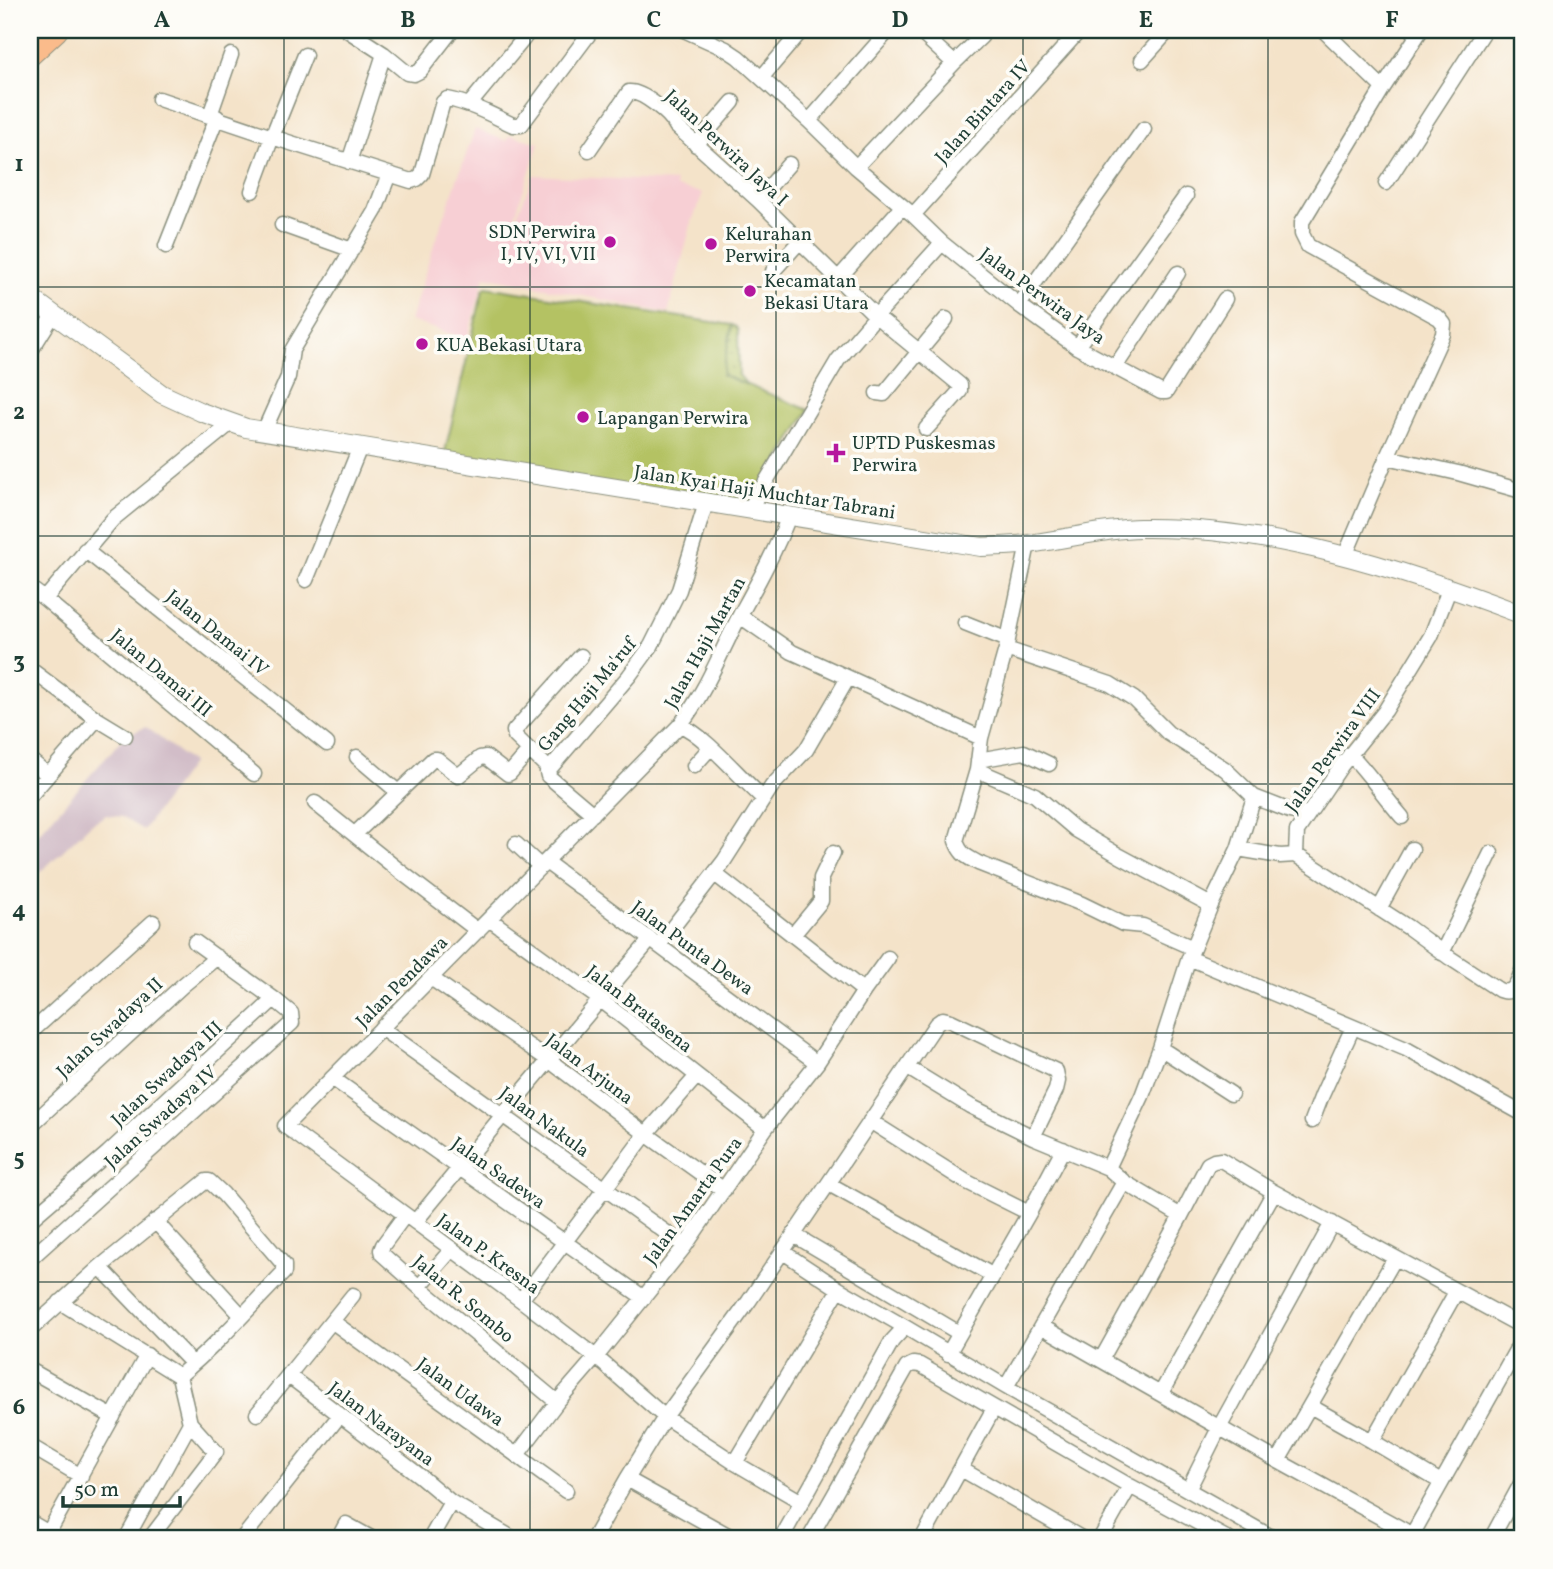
<svg xmlns="http://www.w3.org/2000/svg" width="1553" height="1569" font-family="Vollkorn,serif">
<defs>
<pattern id="grass-dots" width="8" height="8" patternUnits="userSpaceOnUse" patternTransform="scale(1.75)"><rect width="8" height="8" fill="#b4c264"/><path d="M2 2h.1M6 6h.1" fill="none" stroke="#929f53" stroke-width="1.8" stroke-linecap="round"/></pattern>
</defs>
<rect width="100%" height="100%" fill="#fdfcf7"/>
<filter id="ink" filterUnits="userSpaceOnUse"><feTurbulence type="fractalNoise" baseFrequency=".0143" numOctaves="2"/><feDisplacementMap in="SourceGraphic" scale="14" xChannelSelector="R" yChannelSelector="G"/><feConvolveMatrix kernelMatrix="1 2 1 2 8 2 1 2 1" color-interpolation-filters="sRGB"/></filter>
<filter id="wash" filterUnits="userSpaceOnUse"><feTurbulence type="fractalNoise" baseFrequency=".00686" numOctaves="4" result="noise"/><feDisplacementMap in="SourceGraphic" scale="28" xChannelSelector="R" yChannelSelector="G"/><feGaussianBlur stdDeviation="1.57" result="paint"/><feColorMatrix in="noise" values="0 0 0 0 0 0 0 0 0 0 0 0 0 0 0 0 0 1.4 0 .05"/><feComposite in="paint" operator="in"/></filter>
<g filter="url(#wash)">
<rect width="100%" height="100%" fill="#f4e3c9"/>
<!-- built -->
<path fill="#f7cfd4" d="M475,129l32,12 3,-6 29,8 -25,76h3l-1,-1 17,-43 143,7v5l27,6 -11,28 -24,92 -183,-37 -18,63 -57,-18 21,-67z"/>
<!-- industrial -->
<path fill="#d2bdc8" d="M146,727l46,36 -49,67 -21,-13 -16,-2 -15,9 -61,58v-39l95,-107z"/>
<!-- grass -->
<path fill="url(#grass-dots)" stroke="#6a804c" stroke-width="2" d="M732,325l4,2 2,4 1,44 8,10 -26,-10z"/>
<!-- pitch -->
<path fill="#b4c264" stroke="#6a804c" stroke-width="2" d="M486,287l246,38 -10,50 87,35 -60,100 -306,-50 40,-170z"/>
</g>
<g filter="url(#ink)">
<g fill="none" stroke-linecap="round" stroke-linejoin="round">
<!-- minor casing -->
<g stroke="#8a907e" stroke-width="17">
<path id="minor" d="M347,30l37,24 23,19 7,1 6,-3 32,-41
M684,30l42,19 12,8 71,64 47,46 57,48 29,28 77,62 58,42 84,45h5l59,-93
M1323,30l60,58 -81,134v12l6,12 131,72 5,6 -1,10 -56,123 -42,99
M1142,60l27,-30
M954,63l27,-26
M762,77l40,-47
M1383,88l38,-58
M159,99l113,38 139,44 6,-2 5,-5 21,-72 4,-3c23,4 45,16 66,26h8l71,-95
M469,105l52,-63 9,-12
M210,115l21,-60
M809,121l80,-91
M696,145l37,-43
M589,150l40,-58c13,-1 42,22 47,34l82,74 118,116 84,69v6l-34,38
M349,162l35,-108
M856,167l98,-104 -36,-33
M1386,183l99,-153
M252,191l20,-54 33,-82
M758,200l31,-36
M913,215l166,-184
M282,225l70,25
M166,246l51,-129
M773,271l27,-30
M838,279l64,-72
M1019,305l125,-176
M1077,347l109,-151
M30,352l23,-37
M1115,367l63,-94
M877,393l7,1 62,-75
M264,431l24,-54 4,-27 83,-139 14,-37
M1387,457l71,16 60,17 5,4
M749,510l89,-150 38,-44 66,-73
M789,516c-14,36 -32,68 -50,101 -19,37 -34,76 -59,108l-395,401 236,174 75,57 69,60 70,46 67,39
M1028,544l-22,105 -25,89 -4,32 -21,71c5,14 10,15 22,22l104,41 41,20 20,2 50,22
M85,550l242,194
M306,580l54,-133
M1450,587l-19,49 -46,75 -44,55 -44,65 -1,24 113,73 41,30 49,32c16,6 18,-8 24,-21
M30,588l15,11 209,175
M45,599l68,-80 118,-96
M740,616l52,36 189,86
M965,623l43,17
M1006,649l104,35 24,15 34,34 57,36 29,28 -16,52 -27,56 -22,53 -29,90 -18,48 -34,72
M30,669l67,50 28,17
M680,725c24,9 62,55 83,73
M1350,754c19,20 34,42 52,63
M357,757l41,35
M30,760l18,15
M978,760l46,-8 25,12
M694,766l16,-18
M549,769l-34,-33 -1,-5 67,-75
M977,770l58,25 41,35 44,26 91,49
M30,796l67,-77
M1254,797l36,14 18,3
M315,803l86,69 77,59
M593,814l-45,-38 -1,-4 82,-96 22,-30 28,-56 27,-87
M355,834l78,-75h4l21,17 22,-18 6,-1 22,17 2,-1 20,-23
M516,844l25,23
M1238,849l42,7 16,-1
M546,862l271,201
M715,874l149,117
M1379,909l33,-60
M489,919l112,81 164,129
M793,935l28,-34v-23l12,-25
M659,945l65,-84 48,-75 34,-36 42,-72
M1442,953l49,-100
M1189,958l217,91 117,65
M431,978l119,83 96,73 78,56
M381,1028l304,218
M30,1033l123,-111
M1160,1048l71,46
M908,1068l62,38 63,31 75,31 16,14 57,34
M332,1078l312,220
M870,1121l95,60 64,32
M1312,1121l10,-26 31,-68
M30,1126l152,-140 35,-29
M829,1184l163,91
M405,1215l-22,30 -2,5 1,4 37,33 138,115
M30,1220l78,-67 166,-154 -79,-57
M155,1221l87,95
M415,1222l88,-107 148,-176
M794,1235l165,98
M783,1252l56,37 66,38
M30,1259l262,-236 -1,-10 -17,-14
M100,1267l93,97
M419,1287l33,-38
M521,1300l125,-166 51,-58
M60,1302l119,74 11,47 -64,116
M333,1322l233,169
M1041,1326l237,135 142,78
M30,1330l70,-63 106,-86h3l14,13 61,71v7c-34,35 -67,73 -105,104
M948,1354l81,-141 34,-64
M1101,1360l80,-144 27,-52 6,-3 7,-1 53,32 249,135
M30,1370l83,47
M289,1376l131,100 31,26 -21,37
M1006,1387l118,-205
M1161,1393l113,-201
M1310,1406l62,35 69,41
M257,1414l96,-119
M1372,1441l84,-149
M30,1446l51,30
M517,1455l40,-53 39,-45 89,-111 80,-117 52,-66 47,-72 24,-33
M1278,1461l117,-203
M735,1463l104,-174
M961,1469l122,70
M627,1479l108,60
M1188,1490l31,-62 113,-205
M451,1502l63,37
M30,1522l19,11
M1412,1535l111,-197
M151,1537l65,-85 -26,-29
M45,1539l102,-184
M242,1539l98,-124
M338,1539l8,-15 27,15
M593,1539l34,-60 38,-62 84,-116 187,-277 7,-5 8,2 105,50 2,10 -2,9 -23,47
M781,1539l111,-198 13,-14 101,60 269,152
M809,1539l98,-172 6,-3 7,1 210,121 98,53
M922,1539l72,-131
M1100,1539l30,-53
M1491,1539l32,-59"/>
</g>
<!-- tertiary casing -->
<g stroke="#8a907e" stroke-width="20">
<path id="tertiary" d="M30,297l132,97 39,18 45,16 735,119c16,-1 32,-1 48,-3 37,-5 74,-15 111,-16 131,-2 262,41 383,87"/>
</g>
<!-- primary casing -->
<g stroke="#8a907e" stroke-width="25">
<path id="primary" d="M30,54l26,-24"/>
</g>
<!-- minor -->
<use href="#minor" stroke="#fff" stroke-width="14"/>
<!-- tertiary -->
<use href="#tertiary" stroke="#fff" stroke-width="18"/>
<!-- primary -->
<use href="#primary" stroke="#fabb8b" stroke-width="23"/>
</g>
</g>
<!-- grid -->
<path fill="none" stroke="#1f3d34" stroke-width="2" stroke-opacity="0.55" d="M284,30v1509M530,30v1509M776,30v1509M1023,30v1509M1268,30v1509M30,287h1493M30,536h1493M30,784h1493M30,1033h1493M30,1282h1493"/>
<!-- markers -->
<g fill="#b5179e" stroke="#fdfcf7" stroke-width="2.5">
<circle cx="610" cy="242" r="7"/>
<circle cx="711" cy="244" r="7"/>
<circle cx="750" cy="291" r="7"/>
<circle cx="422" cy="344" r="7"/>
<circle cx="583" cy="417" r="7"/>
<path d="M832.5 442.5h7v7h7v7h-7v7h-7v-7h-7v-7h7z"/>
</g>
<g text-anchor="middle" stroke-width="7" stroke-linejoin="round" paint-order="stroke">
<!-- street labels -->
<g font-size="19" fill="#1f3d34" stroke="#fdfcf7">
<text transform="translate(982 111) rotate(-48)" y="7">Jalan Bintara IV</text>
<text transform="translate(727 147) rotate(43)" y="7">Jalan Perwira Jaya I</text>
<text transform="translate(1043 295) rotate(36)" y="7">Jalan Perwira Jaya</text>
<text transform="translate(765 491) rotate(9)" y="7">Jalan Kyai Haji Muchtar Tabrani</text>
<text transform="translate(218 632) rotate(39)" y="7">Jalan Damai IV</text>
<text transform="translate(704 642) rotate(-61)" y="7">Jalan Haji Martan</text>
<text transform="translate(162 672) rotate(40)" y="7">Jalan Damai III</text>
<text transform="translate(586 694) rotate(-50)" y="7">Gang Haji Ma'ruf</text>
<text transform="translate(1332 750) rotate(-54)" y="7">Jalan Perwira VIII</text>
<text transform="translate(693 947) rotate(36)" y="7">Jalan Punta Dewa</text>
<text transform="translate(401 981) rotate(-45)" y="7">Jalan Pendawa</text>
<text transform="translate(640 1008) rotate(38)" y="7">Jalan Bratasena</text>
<text transform="translate(109 1027) rotate(-43)" y="7">Jalan Swadaya II</text>
<text transform="translate(590 1068) rotate(37)" y="7">Jalan Arjuna</text>
<text transform="translate(166 1073) rotate(-43)" y="7">Jalan Swadaya III</text>
<text transform="translate(160 1116) rotate(-42)" y="7">Jalan Swadaya IV</text>
<text transform="translate(545 1121) rotate(36)" y="7">Jalan Nakula</text>
<text transform="translate(499 1172) rotate(35)" y="7">Jalan Sadewa</text>
<text transform="translate(692 1200) rotate(-54)" y="7">Jalan Amarta Pura</text>
<text transform="translate(489 1253) rotate(36)" y="7">Jalan P. Kresna</text>
<text transform="translate(464 1298) rotate(40)" y="7">Jalan R. Sombo</text>
<text transform="translate(461 1391) rotate(36)" y="7">Jalan Udawa</text>
<text transform="translate(382 1423) rotate(37)" y="7">Jalan Narayana</text>
</g>
<!-- poi labels -->
<g font-size="19" fill="#1f3d34" stroke="#fdfcf7" text-anchor="start">
<text x="596" y="238" text-anchor="end">SDN Perwira<tspan x="596" dy="22">I, IV, VI, VII</tspan></text>
<text x="725" y="240">Kelurahan<tspan x="725" dy="22">Perwira</tspan></text>
<text x="764" y="287">Kecamatan<tspan x="764" dy="22">Bekasi Utara</tspan></text>
<text x="436" y="351">KUA Bekasi Utara</text>
<text x="597" y="424">Lapangan Perwira</text>
<text x="852" y="449">UPTD Puskesmas<tspan x="852" dy="22">Perwira</tspan></text>
</g>
</g>
<!-- margin -->
<rect width="1553" height="1569" fill="none" stroke="#fdfcf7" stroke-width="77"/>
<!-- scale -->
<path d="M63 1496v10h117v-10" fill="none" stroke="#1f3d34" stroke-width="3.5"/>
<text x="74" y="1496" font-size="21" fill="#1f3d34" stroke="#fdfcf7" stroke-width="5" paint-order="stroke">50 m</text>
<rect x="38" y="38" width="1476" height="1492" fill="none" stroke="#1f3d34" stroke-width="2.5"/>
<g font-size="23" text-anchor="middle" font-weight="bold" fill="#1f3d34">
<text x="162" y="27">A</text>
<text x="408" y="27">B</text>
<text x="654" y="27">C</text>
<text x="900" y="27">D</text>
<text x="1146" y="27">E</text>
<text x="1392" y="27">F</text>
<text x="19" y="171">1</text>
<text x="19" y="419">2</text>
<text x="19" y="668">3</text>
<text x="19" y="917">4</text>
<text x="19" y="1165">5</text>
<text x="19" y="1414">6</text>
</g>
</svg>
